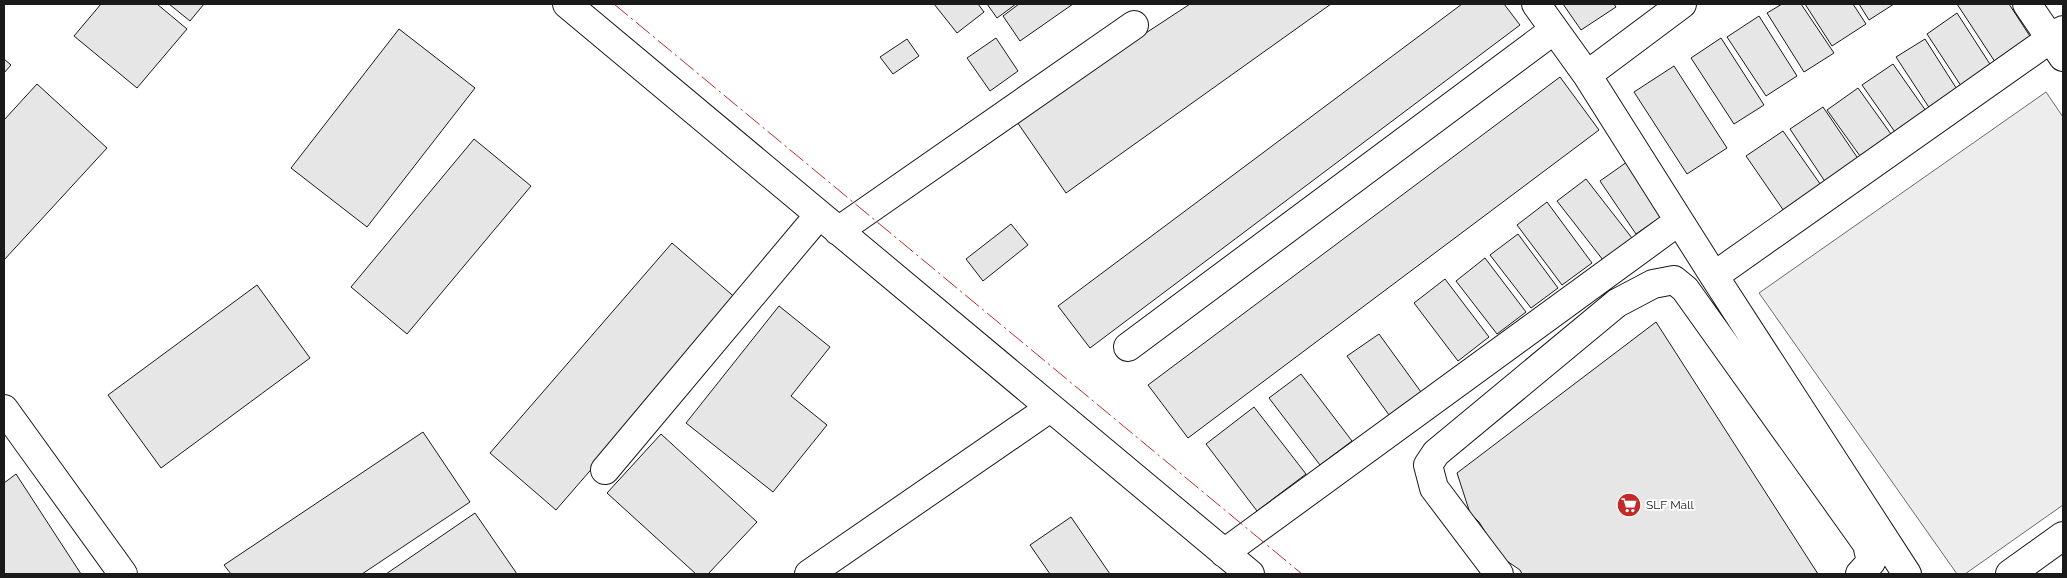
<svg xmlns="http://www.w3.org/2000/svg" width="2067" height="578" font-family="Raleway,sans-serif">
<rect width="100%" height="100%" fill="#fff"/>
<!-- built -->
<path fill="#ededed" stroke="#6a6a6a" d="M2046,92l17,25v388l-98,69h-8l-198,-281z"/>
<!-- building -->
<path fill="#e6e6e6" stroke="#1a1a1a" d="M101,4h56l30,25 -50,59 -63,-52z
M169,4h35l-14,17z
M934,4h44l6,8 -27,21z
M987,4h29l-19,14z
M1019,4h54l-53,37 -17,-25z
M1190,4h141l-265,189 -51,-74z
M1462,4h42l16,21 -430,323 -32,-42z
M1563,4h51l2,3 -35,23z
M1782,4h19l33,49 -30,19 -37,-59z
M1805,4h48l13,20 -34,22z
M1859,4h35l-25,16z
M1957,4h52l28,43 -36,24z
M1957,13l40,62 -30,20 -40,-61z
M1759,16l38,60 -31,20 -39,-59z
M399,29l76,59 -108,139 -76,-59z
M996,38l22,33 -28,20 -23,-33z
M1721,38l43,67 -30,19 -43,-66z
M907,39l12,17 -26,18 -13,-17z
M1925,39l35,55 -28,18 -36,-55z
M4,59l7,6 -7,8z
M1893,64l33,47 -31,21 -33,-47z
M1674,66l53,82 -40,26 -53,-82z
M1560,77l39,53 -411,308 -40,-53z
M37,84l70,64 -103,112v-140z
M1858,88l38,53 -31,22 -38,-53z
M1823,107l36,53 -33,23 -36,-54z
M1783,131l40,57 -37,26 -40,-58z
M474,139l57,47 -124,148 -56,-47z
M1634,157l34,55 -32,22 -36,-53z
M1586,179l46,59 -29,22 -46,-59z
M1547,202l45,61 -30,22 -45,-60z
M1011,224l17,21 -45,36 -17,-22z
M1518,234l40,54 -27,20 -41,-53z
M672,243l66,57 -182,210 -66,-57z
M1485,258l41,54 -29,22 -41,-53z
M1445,279l44,58 -31,24 -44,-58z
M257,285l53,73 -149,110 -53,-73z
M779,306l51,41 -39,49 36,29 -54,67 -87,-69z
M1656,322l162,252h-296l-2,-4 -19,-13 -22,-35 -9,-9 -13,-40z
M1379,334l42,58 -32,23 -42,-59z
M1301,374l51,67 -32,24 -51,-67z
M1254,407l52,67 -49,37 -51,-67z
M423,432l47,70 -108,72h-131l-7,-9z
M661,434l96,88 -49,52h-12l-89,-81z
M16,474l65,100h-77v-91z
M475,513l42,61h-131z
M1071,517l39,57h-60l-20,-29z"/>
<g fill="none" stroke-linecap="round" stroke-linejoin="round">
<!-- minor casing -->
<g stroke="#1a1a1a" stroke-width="30">
<path id="minor" d="M567,4l683,570
M1536,4l51,71 127,201 193,298
M2027,4l36,53
M1587,75l95,-71
M838,231l296,-206
M1714,276l349,-246
M1128,347l426,-317
M4,409l119,165
M605,470l214,-255
M1224,553l455,-332
M809,574l241,-166
M1499,574l-65,-86 -6,-23 8,-12 181,-150 36,-19 21,-4 11,9 182,255 4,18 -11,12
M2010,574l53,-38"/>
</g>
<!-- minor -->
<use href="#minor" stroke="#fff" stroke-width="28"/>
<!-- power -->
<path stroke="#c62828" stroke-width="1" stroke-dasharray="18 4 2.5 4" stroke-linecap="butt" d="M614,4l688,570"/>
</g>
<!-- icons -->
<defs>
<g id="supermarket-disc" transform="scale(1.25)"><circle r="9.5" fill="#c62828" stroke="#fff"/><path d="M-6-5.5h2.5l.6 2H6L4.5 2H-2.5L-4.4-4H-6ZM-1.5 3.2a1.3 1.3 0 1 0 .1 0ZM3 3.2a1.3 1.3 0 1 0 .1 0Z" fill="#fff"/></g>
</defs>
<g fill-rule="evenodd">
<use href="#supermarket-disc" x="1629" y="505"/>
</g>
<g text-anchor="middle" stroke-width="4" stroke-linejoin="round" paint-order="stroke">
<!-- poi labels -->
<g font-size="12" fill="#1a1a1a" stroke="#fff" text-anchor="start">
<text x="1646" y="509">SLF Mall</text>
</g>
</g>
<!-- border -->
<rect width="2067" height="578" fill="none" stroke="#1a1a1a" stroke-width="10"/>
</svg>
